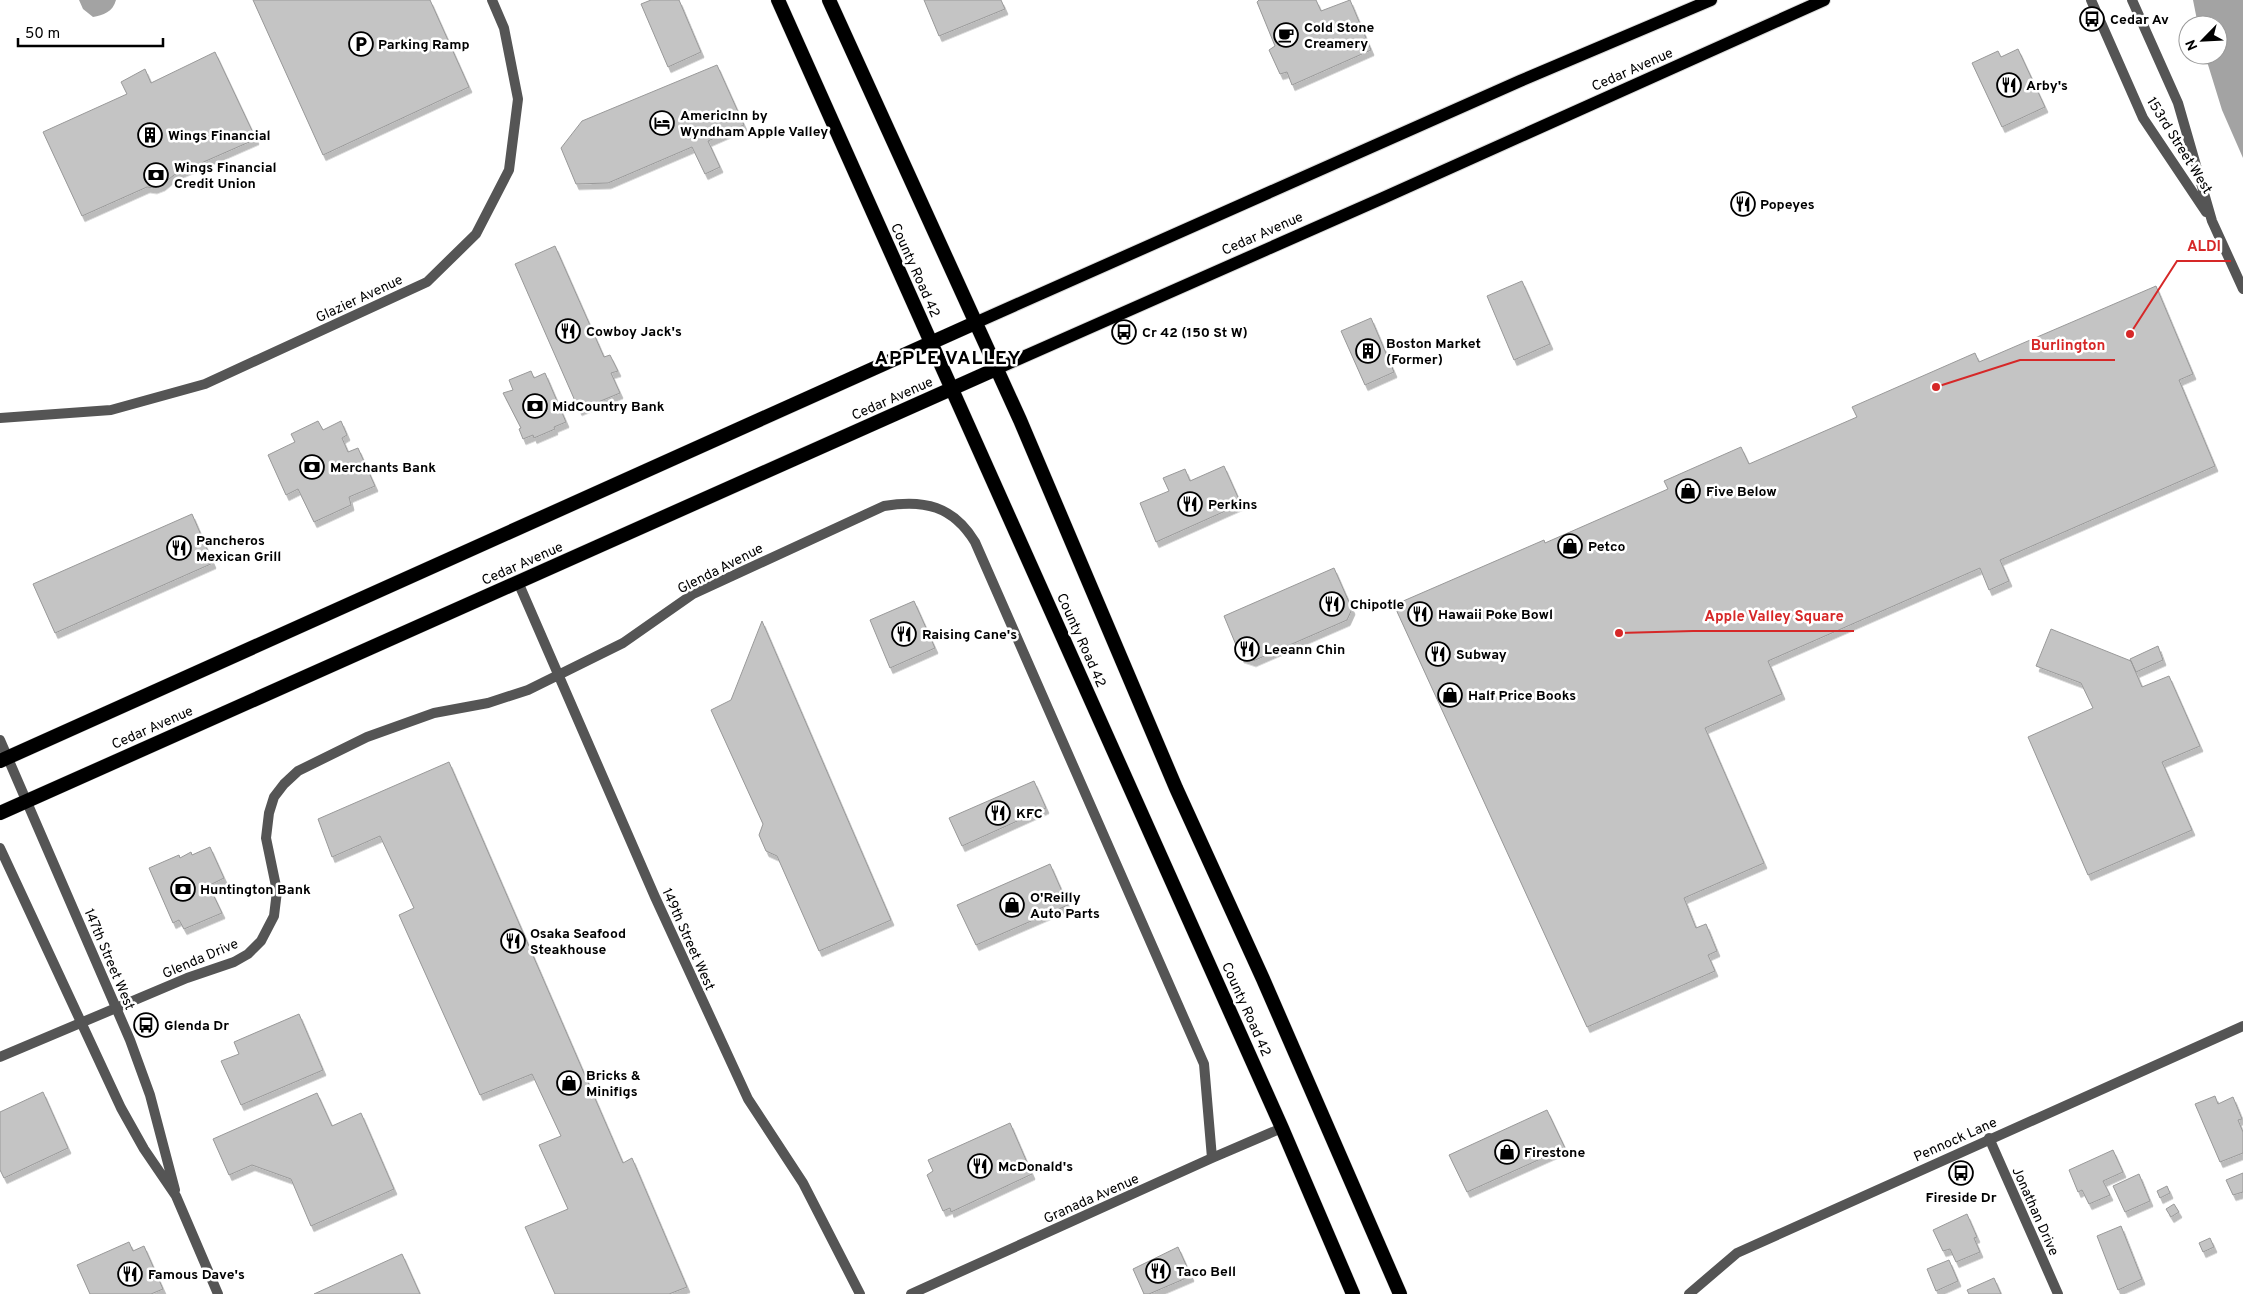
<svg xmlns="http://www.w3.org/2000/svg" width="2243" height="1294" font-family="Overpass,sans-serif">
<defs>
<filter id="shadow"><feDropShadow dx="3" dy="5.5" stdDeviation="0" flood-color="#0004"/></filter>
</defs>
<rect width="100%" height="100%" fill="#fff"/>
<!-- water -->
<path fill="#a3a3a3" d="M79,0h37c-3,12 -13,15 -23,17l-10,-8z
M2193,0h50v158l-21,-48 -17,-55h13v-30h-20z"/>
<!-- building -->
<path fill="#c4c4c4" stroke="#999" filter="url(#shadow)" d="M253,0h177l39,87 -146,68z
M651,0h28l22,52 -33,15 -27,-63z
M924,0h77l4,9 -66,27z
M1259,0h57l5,11 29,-11 21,50 -79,35 -5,-13 -7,2 -11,-24 6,-4 -18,-44z
M2018,49l27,58 -43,20 -30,-64 26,-12 3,6z
M215,52l41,87 -82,36 -12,10 -8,3 -7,-1 -65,29 -39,-84 84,-38 -6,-12 24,-13 6,14z
M717,65l27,60 -36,16 12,26 -15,7 -13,-27 -84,36 -32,1 -15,-36 21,-27z
M555,246l49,111 6,-2 8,16 -7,2 9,20 -41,17 -64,-146z
M1522,281l28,63 -36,16 -27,-64z
M2156,286l37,88 -14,6 36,86 -215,94 9,21 -20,9 -9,-22 -212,93 14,33 -77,34 59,135 -80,35 12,30 10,-4 11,27 -9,4 7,16 -128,56 -193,-422 150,-65 1,3 123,-54 -4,-8 77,-34 8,17 108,-47 -5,-10 123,-54 4,9z
M1371,318l23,54 -29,13 -24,-54z
M531,371l3,7 11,-5 21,49 -12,5 1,2 -21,9 -1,-3 -10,4 -4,-10 2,-1 -18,-35 10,-3 -4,-10z
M318,421l5,9 18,-9 6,14 -5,3 6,14 10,-4 17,38 -26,11 2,8 -37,17 -16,-33 -12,6 -18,-40 27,-13 -4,-8z
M1224,466l17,38 -85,38 -16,-39 29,-12 -6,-13 22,-9 5,12z
M192,514l21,49 -158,70 -22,-49z
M1334,568l18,41 -5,11 -94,41 -12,-4 -17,-41z
M914,601l21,47 -45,20 -20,-48z
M762,621l129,299 -72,31 -42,-95 -11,-5 -7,-16 4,-11 -52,-114 20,-10z
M2051,629l80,32 11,26 27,-11 31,70 -38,16 30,68 -104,45 -60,-138 65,-29 -12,-25 -45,-17z
M2158,646l5,14 -27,12 -6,-13z
M449,762l174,401 9,-5 55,129 -18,7h-114l-30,-67 43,-18 -29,-64 22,-9 -29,-62 -52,21 -81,-180 15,-7 -34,-72 -48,21 -14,-38z
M1034,781l12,27 -84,38 -13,-28z
M210,847l14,31 -18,9 3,6 3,-1 10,21 -38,16 -5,-9 -6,3 -24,-55 30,-13 1,3 11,-6 1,3z
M1050,864l18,41 -92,40 -19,-40z
M299,1014l24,56 -82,35 -20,-44 18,-7 -5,-12z
M43,1092l25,56 -64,30 -4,-8v-58z
M317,1093l15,33 29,-13 33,76 -83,37 -20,-47 -39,-14 -23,10 -16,-36z
M2215,1096l3,8 15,-7 9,22 -4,1 5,12v21l-23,9 -25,-58z
M1547,1110l18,38 -98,44 -18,-37z
M1010,1123l22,51 -81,38 -1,-4 -7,3 -16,-36 6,-4 -5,-11z
M2113,1150l10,22 -20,9 7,14 -21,9 -7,-14 -4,2 -9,-22z
M2243,1173v19l-10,3 -7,-15z
M2139,1174l11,27 -25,11 -12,-26z
M2167,1186l3,7 -10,5 -3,-7z
M2174,1204l5,8 -8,5 -5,-8z
M1967,1214l10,23 -3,1 6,14 -24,10 -6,-13 -7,2 -10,-21z
M2121,1226l21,53 -24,11 -21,-54z
M2210,1238l4,9 -11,5 -4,-9z
M129,1242l4,9 11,-5 19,43 -12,5h-61l-13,-29z
M1178,1247l13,29 -42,18h-5l-11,-25z
M402,1254l18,40h-106z
M1949,1260l9,21 -22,10 -9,-22z
M1994,1278l7,16h-32l-2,-4z"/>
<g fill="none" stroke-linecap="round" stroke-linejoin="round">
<!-- primary casing -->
<g stroke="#dbdbdb" stroke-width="14">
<path id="primary" d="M975,323l545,-242 191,-81
M996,369l387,-171 441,-198"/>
</g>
<!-- trunk casing -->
<g stroke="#dbdbdb" stroke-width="15">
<path id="trunk" d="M778,0l504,1128 71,166
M829,0l191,420 156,368 87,191 137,315
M0,761l975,-438
M0,813l996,-444"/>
</g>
<!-- minor -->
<path stroke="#555" stroke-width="10" d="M0,418l111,-8 94,-26 222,-102 49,-48 33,-64 9,-71 -14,-71 -12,-28
M518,582l137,315 93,202 55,84 57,111
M0,1057l187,-79 47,-16 14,-8 13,-13 13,-25 3,-25 -11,-53 3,-25 5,-16 10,-13 14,-13 69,-34 67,-24 54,-10 40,-13 95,-47 70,-49 191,-88c40,-7 69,0 91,36l229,522 8,94
M1989,1138l69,156
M911,1294l301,-136 70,-30"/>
<!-- tertiary -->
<path stroke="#555" stroke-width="10" d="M2091,0l52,118 63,94
M2132,0l46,103 34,118 31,68
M0,740l130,300 20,55 25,95
M0,848l121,260 23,41 32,47 42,98
M1689,1294l48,-41 506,-227"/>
<!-- primary -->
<use href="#primary" stroke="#000" stroke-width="12"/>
<!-- trunk -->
<use href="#trunk" stroke="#000" stroke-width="14"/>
</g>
<!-- icons -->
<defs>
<g id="bus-ring" transform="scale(1.25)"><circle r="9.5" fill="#fff" stroke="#000" stroke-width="1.5"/><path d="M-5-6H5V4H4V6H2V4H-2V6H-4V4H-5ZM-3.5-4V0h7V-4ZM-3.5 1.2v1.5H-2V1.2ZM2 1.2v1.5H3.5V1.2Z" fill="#000"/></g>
<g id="cafe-ring" transform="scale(1.25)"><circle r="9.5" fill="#fff" stroke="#000" stroke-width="1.5"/><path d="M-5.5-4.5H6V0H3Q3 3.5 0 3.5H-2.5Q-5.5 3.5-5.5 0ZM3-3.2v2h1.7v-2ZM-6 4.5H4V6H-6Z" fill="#000"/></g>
<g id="parking-ring" transform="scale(1.25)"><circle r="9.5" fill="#fff" stroke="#000" stroke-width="1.5"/><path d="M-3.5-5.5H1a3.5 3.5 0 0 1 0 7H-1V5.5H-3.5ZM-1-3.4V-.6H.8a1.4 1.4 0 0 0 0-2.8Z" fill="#000"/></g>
<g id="restaurant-ring" transform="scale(1.25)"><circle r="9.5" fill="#fff" stroke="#000" stroke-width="1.5"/><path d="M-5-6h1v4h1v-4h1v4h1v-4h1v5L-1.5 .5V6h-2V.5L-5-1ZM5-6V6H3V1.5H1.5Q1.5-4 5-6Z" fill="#000"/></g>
<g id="hotel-ring" transform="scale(1.25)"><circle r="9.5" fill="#fff" stroke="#000" stroke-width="1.5"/><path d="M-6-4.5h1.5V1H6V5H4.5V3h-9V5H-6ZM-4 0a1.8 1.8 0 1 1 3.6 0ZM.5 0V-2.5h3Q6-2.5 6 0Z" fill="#000"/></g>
<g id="building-ring" transform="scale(1.25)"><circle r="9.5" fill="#fff" stroke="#000" stroke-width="1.5"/><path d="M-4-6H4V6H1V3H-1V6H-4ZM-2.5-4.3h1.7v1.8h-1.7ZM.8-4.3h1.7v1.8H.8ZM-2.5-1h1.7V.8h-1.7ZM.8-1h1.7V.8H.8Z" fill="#000"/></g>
<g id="bank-ring" transform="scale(1.25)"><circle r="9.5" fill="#fff" stroke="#000" stroke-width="1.5"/><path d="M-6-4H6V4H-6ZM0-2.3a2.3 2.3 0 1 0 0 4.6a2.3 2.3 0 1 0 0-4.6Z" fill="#000"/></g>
<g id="shop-ring" transform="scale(1.25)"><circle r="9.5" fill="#fff" stroke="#000" stroke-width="1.5"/><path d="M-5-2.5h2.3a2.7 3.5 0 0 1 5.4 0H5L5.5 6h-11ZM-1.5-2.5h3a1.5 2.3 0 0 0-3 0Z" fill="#000"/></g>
</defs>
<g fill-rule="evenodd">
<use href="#bus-ring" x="2092" y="19"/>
<use href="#cafe-ring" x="1286" y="35"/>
<use href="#parking-ring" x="361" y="44"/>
<use href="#restaurant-ring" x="2009" y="85"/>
<use href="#hotel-ring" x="662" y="123"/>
<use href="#building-ring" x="150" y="135"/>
<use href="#bank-ring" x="156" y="175"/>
<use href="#restaurant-ring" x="1743" y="204"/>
<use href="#restaurant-ring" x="568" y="331"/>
<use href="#bus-ring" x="1124" y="332"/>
<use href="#building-ring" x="1368" y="351"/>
<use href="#bank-ring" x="535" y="406"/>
<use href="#bank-ring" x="312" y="467"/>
<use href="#shop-ring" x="1688" y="491"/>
<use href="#restaurant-ring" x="1190" y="504"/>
<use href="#shop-ring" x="1570" y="546"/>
<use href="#restaurant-ring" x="179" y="548"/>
<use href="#restaurant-ring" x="1332" y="604"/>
<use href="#restaurant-ring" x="1420" y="614"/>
<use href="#restaurant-ring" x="904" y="634"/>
<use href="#restaurant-ring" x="1247" y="649"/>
<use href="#restaurant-ring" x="1438" y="654"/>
<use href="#shop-ring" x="1450" y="695"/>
<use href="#restaurant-ring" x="998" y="813"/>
<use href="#bank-ring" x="183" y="889"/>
<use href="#shop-ring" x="1012" y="905"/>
<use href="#restaurant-ring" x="513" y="941"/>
<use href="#bus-ring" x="146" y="1025"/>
<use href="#shop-ring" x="569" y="1083"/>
<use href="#shop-ring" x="1507" y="1152"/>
<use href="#restaurant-ring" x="980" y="1166"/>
<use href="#bus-ring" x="1961" y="1173"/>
<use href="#restaurant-ring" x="1158" y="1271"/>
<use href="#restaurant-ring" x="130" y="1274"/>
</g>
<g text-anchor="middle" stroke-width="5" stroke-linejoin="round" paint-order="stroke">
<!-- poi labels -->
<g font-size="14" font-weight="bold" fill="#000" stroke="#fff" text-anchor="start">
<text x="2110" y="24">Cedar Av</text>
<text x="1304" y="32">Cold Stone<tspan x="1304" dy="16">Creamery</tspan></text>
<text x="378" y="49">Parking Ramp</text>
<text x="2026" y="90">Arby's</text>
<text x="680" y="120">AmericInn by<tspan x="680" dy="16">Wyndham Apple Valley</tspan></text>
<text x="168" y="140">Wings Financial</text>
<text x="174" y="172">Wings Financial<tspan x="174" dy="16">Credit Union</tspan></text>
<text x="1760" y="209">Popeyes</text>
<text x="586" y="336">Cowboy Jack's</text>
<text x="1142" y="337">Cr 42 (150 St W)</text>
<text x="1386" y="348">Boston Market<tspan x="1386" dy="16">(Former)</tspan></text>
<text x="552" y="411">MidCountry Bank</text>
<text x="330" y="472">Merchants Bank</text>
<text x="1706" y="496">Five Below</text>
<text x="1208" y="509">Perkins</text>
<text x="196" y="545">Pancheros<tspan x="196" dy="16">Mexican Grill</tspan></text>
<text x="1588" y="551">Petco</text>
<text x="1350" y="609">Chipotle</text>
<text x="1438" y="619">Hawaii Poke Bowl</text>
<text x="922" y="639">Raising Cane's</text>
<text x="1264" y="654">Leeann Chin</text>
<text x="1456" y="659">Subway</text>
<text x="1468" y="700">Half Price Books</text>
<text x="1016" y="818">KFC</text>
<text x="200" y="894">Huntington Bank</text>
<text x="1030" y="902">O'Reilly<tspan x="1030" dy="16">Auto Parts</tspan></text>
<text x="530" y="938">Osaka Seafood<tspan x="530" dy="16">Steakhouse</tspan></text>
<text x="164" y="1030">Glenda Dr</text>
<text x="586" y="1080">Bricks &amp;<tspan x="586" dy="16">Minifigs</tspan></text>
<text x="1524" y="1157">Firestone</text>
<text x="998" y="1171">McDonald's</text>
<text x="1961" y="1202" text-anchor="middle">Fireside Dr</text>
<text x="1176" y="1276">Taco Bell</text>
<text x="148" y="1279">Famous Dave's</text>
</g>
<!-- street labels -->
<g font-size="14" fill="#000" stroke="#fff">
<text transform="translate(1632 69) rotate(-24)" y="5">Cedar Avenue</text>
<text transform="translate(2180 145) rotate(58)" y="5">153rd Street West</text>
<text transform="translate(1262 233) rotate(-24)" y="5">Cedar Avenue</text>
<text transform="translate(916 270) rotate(66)" y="5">County Road 42</text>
<text transform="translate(359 298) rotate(-25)" y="5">Glazier Avenue</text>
<text transform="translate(892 398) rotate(-24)" y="5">Cedar Avenue</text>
<text transform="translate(522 563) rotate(-24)" y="5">Cedar Avenue</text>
<text transform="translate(720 568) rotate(-27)" y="5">Glenda Avenue</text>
<text transform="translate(1082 640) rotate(66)" y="5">County Road 42</text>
<text transform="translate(152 727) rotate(-24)" y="5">Cedar Avenue</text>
<text transform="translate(689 939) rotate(66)" y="5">149th Street West</text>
<text transform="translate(200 958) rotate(-23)" y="5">Glenda Drive</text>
<text transform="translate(110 959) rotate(67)" y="5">147th Street West</text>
<text transform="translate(1247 1009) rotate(66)" y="5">County Road 42</text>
<text transform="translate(1955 1139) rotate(-24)" y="5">Pennock Lane</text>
<text transform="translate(1091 1198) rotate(-24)" y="5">Granada Avenue</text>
<text transform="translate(2036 1211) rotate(66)" y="5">Jonathan Drive</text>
</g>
<!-- district labels -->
<g font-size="19" font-weight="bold" letter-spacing="1" fill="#000" stroke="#fff">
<text x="948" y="364">APPLE VALLEY</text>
</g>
</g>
<!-- callouts -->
<path fill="none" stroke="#d62828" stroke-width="2" d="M2130 334L2177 261H2231M1936 387L2020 360H2115M1619 633L1693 631H1854"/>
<g fill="#d62828" stroke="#fff" stroke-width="2">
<circle cx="2130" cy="334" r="5"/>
<circle cx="1936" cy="387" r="5"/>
<circle cx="1619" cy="633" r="5"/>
</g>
<g font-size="15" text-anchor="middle" font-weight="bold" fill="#d62828" stroke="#fff" stroke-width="5" stroke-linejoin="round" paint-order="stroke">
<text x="2204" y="251">ALDI</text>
<text x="2068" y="350">Burlington</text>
<text x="1774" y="621">Apple Valley Square</text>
</g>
<!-- north arrow -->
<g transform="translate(2203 40) rotate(246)"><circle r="24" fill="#ffffff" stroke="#999999"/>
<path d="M0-4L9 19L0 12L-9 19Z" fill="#000000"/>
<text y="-8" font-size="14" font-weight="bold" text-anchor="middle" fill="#000000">N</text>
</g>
<!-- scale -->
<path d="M18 38v8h145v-8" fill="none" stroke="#000000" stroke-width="2.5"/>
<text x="25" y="38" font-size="15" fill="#000000" stroke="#ffffff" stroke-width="4" paint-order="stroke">50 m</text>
</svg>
